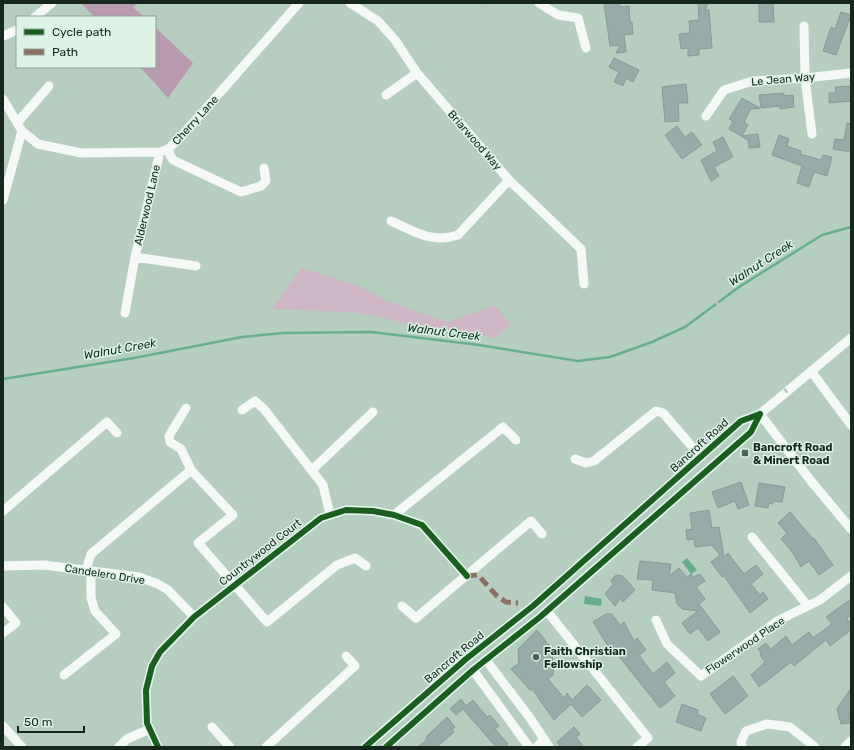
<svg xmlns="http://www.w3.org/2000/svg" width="854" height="750" font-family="Rubik,sans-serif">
<rect width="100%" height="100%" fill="#b6cec0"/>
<!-- green -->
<path fill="#d0b7c8" d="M301,268l58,18 27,15 62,21 47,-17 15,19 -14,14 -87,-14 -48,-11 -89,-4z"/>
<!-- forest -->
<path fill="#b99bb1" d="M81,3h57l-5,4 11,10h-50z
M155,27l38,36 -25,35 -28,-31h15z"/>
<!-- water -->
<path fill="#67af8b" d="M687,558l10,12 -6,4 -9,-12z
M585,596l17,3 -1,7 -17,-2z"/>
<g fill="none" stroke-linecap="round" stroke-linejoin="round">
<!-- stream -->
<path stroke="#67af8b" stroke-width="2.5" d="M3,379l131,-21 108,-21 41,-4 88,-1 108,13 99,16 32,-4 42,-15 33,-15 54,-40 83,-52 29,-8"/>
</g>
<!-- building -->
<path fill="#97aba8" stroke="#879b98" d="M604,3h16v4l9,-1 1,16h2l1,12 -9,1 2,17 -10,1 4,-8 -10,1z
M698,3h10l-3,7h4l3,38 -13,1v6l-11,1v-8l-7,1 -2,-15 11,-1 -1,-12 10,-1z
M759,3h14l1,19h-15z
M841,12l10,3 -15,40 -13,-4 8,-24 4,2z
M614,58l25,12 -6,12 -7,-4 -3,8 -9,-4 5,-10 -10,-5z
M686,84l2,19h-10l1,18 -14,1 -3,-35z
M851,86v15l-22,2v-10h7l-1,-6z
M784,93v3l9,-1 1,12 -14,2v-3l-19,2 -2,-13z
M742,98l18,10 -9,1 -7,13 4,3 -6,11 16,-2 2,13 -11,1 -1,-8 -19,-11 4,-8 -4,-2z
M847,123l4,1v28l-18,-3 2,-10 9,1z
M677,126l8,11 7,-5 10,13 -20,14 -17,-24z
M779,135l10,4 -2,7 14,5 -1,3 21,6 2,-5 9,2 -5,19 -13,-4 -5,15 -12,-4 5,-17 -30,-11z
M723,137l10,20 -19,10 5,9 -8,5 -10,-21 16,-9 -4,-9z
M741,482l8,23 -11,4 -3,-8 -17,7 -6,-16z
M759,483l26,4 -3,15 -9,-1v3l-4,-1 -1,5 -13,-2z
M709,510l3,18 7,-1 5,30 4,-4 16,21 12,-9 7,9 -12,10 9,11 3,-3 5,7 -18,14 -26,-37 -2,1 -11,-15 9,-7 -8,-10 -17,2 -1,-8 -7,1 -1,-10 6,-1 -2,-16z
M790,512l23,27 1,-1 19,27 -14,10 -10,-14 -8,6 -8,-14 -12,-14 6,-6 -9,-10z
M640,561l31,3 -2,12 10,-8 8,9 4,-3 2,3 7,-3 5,7 -9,6 9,12 -6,5 21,28 -12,9 -10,-13 -8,6 -8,-11 16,-12 -16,-2 -5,-5 -2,-11 -23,-3 1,-10 -16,-1z
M616,575l7,1 12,14 -12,12 -3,-3 -5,7 -10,-12 8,-10 -2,-4z
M851,599v13l-4,7 4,6v5l-21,16 -4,-6 -32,26 -3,-4 -32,25 -8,-12 14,-13 -5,-7 1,-2 -3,-4 8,-6 5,6 15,-13 6,9 17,-13 4,6 19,-14 -6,-7z
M606,614h6l8,11 4,-3 10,19 3,-3 9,12 -7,5 14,19 14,-12 8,11 -11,9 11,14 -15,12 -50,-63 -2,1 -15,-24z
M537,630l16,20 -1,16 2,1 -1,8 -5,4 16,19 3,-5 5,7 15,-15 14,15 -19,17 -11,-13 -17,16 -22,-31 -2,1 -19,-21 8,-6 -1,-14z
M733,676l15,20 -23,18 -15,-20z
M851,688v21l-2,3 2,11 -10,1 -4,-15z
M461,699l5,7 7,-6 14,17 3,-2 9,11 -4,3 13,15 -4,3h-8l-33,-38 -7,6 -6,-6z
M682,704l16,6 -1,4 9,4 -5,13 -25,-9z
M447,717l8,10 -3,3 2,2 -17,15h-19l8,-7 1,-4z
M574,727l6,7 -4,3 8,10h-23l-4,-5z"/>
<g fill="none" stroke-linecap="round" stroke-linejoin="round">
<!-- minor -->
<path stroke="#f4f8f6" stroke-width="9" d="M350,3l28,18 17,19 22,33 92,107 72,69 3,35
M539,3l19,12 20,3 8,30
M35,17l17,-14
M804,26l1,52 7,56
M3,36l14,-6
M386,95l31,-22
M3,99l19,32 16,13 43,9 79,-1 8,-3 10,-9 121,-137
M706,116l18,-26 29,-9 52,-3 46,-5
M17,123l32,-37
M168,149l2,6 3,5 68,32 20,-6 5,-5 -2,-13
M3,200l19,-69
M391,221c23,10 41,23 67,14l51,-55
M135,257l61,9
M125,313l10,-56 25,-105
M811,371l40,54
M186,408l-17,28 1,6 11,7 10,21 42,45 -35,28 69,79 70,-57 18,-7 11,8
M242,410l13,-9 9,8 59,76 7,30
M760,414l51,67 40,48
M575,459l11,4 8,-2 62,-50 7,2 38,44
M312,470l61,-58
M3,511l104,-89 10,11
M394,515l109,-88 13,13
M752,537l56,69
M3,566l41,-1 95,12 19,7 10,6 26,27
M86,570l5,-16 100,-84
M402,606l14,12 115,-97 11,13
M3,607l13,16 -13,10
M547,611l101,127 -11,9
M656,620l11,24 34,32 78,-56 41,-20 31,-24
M486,660l44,58 14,21
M473,670l56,77
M64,675l52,-41 -21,-23 -4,-13v-27
M3,726l19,21
M212,727l18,20
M119,747l8,-8 23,-10
M158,747l-11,-24 -1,-33 6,-24 8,-14 34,-35 127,-99 25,-8 27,1 21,4 28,10 45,51
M266,747l89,-81 -9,-10
M365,747l101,-88 67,-53 208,-185 19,-7 91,-76
M386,747l87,-77 67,-53 211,-185 9,-18
M537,747l7,-8 5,8
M742,747l-1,-5 5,-11 21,-7 23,3 25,20
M845,747l6,-6"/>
<!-- rail -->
<path stroke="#bec5c1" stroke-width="2.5" stroke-dasharray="5 5" stroke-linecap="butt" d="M482,3l369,471"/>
<!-- quiet -->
<path stroke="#8d6e63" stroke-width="5" stroke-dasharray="10 5" stroke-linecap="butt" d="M467,576l11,-1 19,21 9,6 12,1"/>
<!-- cycleway casing -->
<g stroke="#ddf3e6" stroke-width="8">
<path id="cycleway" d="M158,747l-11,-24 -1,-33 6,-24 8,-14 34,-35 127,-99 25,-8 27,1 21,4 28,10 45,51
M365,747l101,-88 67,-53 208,-185 19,-7
M386,747l87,-77 67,-53 211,-185 9,-18"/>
</g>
<!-- cycleway -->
<use href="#cycleway" stroke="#1b5e20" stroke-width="6"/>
</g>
<!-- markers -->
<g fill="#4e6257" stroke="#ddf3e6" stroke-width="1.5">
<rect x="741" y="449" width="8" height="8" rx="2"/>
<circle cx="536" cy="657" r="4"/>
</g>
<g text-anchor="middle" stroke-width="3" stroke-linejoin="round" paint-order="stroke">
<!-- street labels -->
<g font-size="11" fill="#16281e" stroke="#ddf3e6">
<text transform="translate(783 79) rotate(-5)" y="4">Le Jean Way</text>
<text transform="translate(195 120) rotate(-48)" y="4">Cherry Lane</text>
<text transform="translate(475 140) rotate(49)" y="4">Briarwood Way</text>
<text transform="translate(147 205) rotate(-77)" y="4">Alderwood Lane</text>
<text transform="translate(699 445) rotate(-42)" y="4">Bancroft Road</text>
<text transform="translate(260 552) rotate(-38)" y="4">Countrywood Court</text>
<text transform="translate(105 574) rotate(9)" y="4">Candelero Drive</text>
<text transform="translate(745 645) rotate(-34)" y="4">Flowerwood Place</text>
<text transform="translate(454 657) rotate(-40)" y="4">Bancroft Road</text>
</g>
<!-- poi labels -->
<g font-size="11" font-weight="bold" fill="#16281e" stroke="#ddf3e6" text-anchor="start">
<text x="753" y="451">Bancroft Road<tspan x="753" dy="13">&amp; Minert Road</tspan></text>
<text x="544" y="655">Faith Christian<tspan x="544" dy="13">Fellowship</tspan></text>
</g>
<!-- water labels -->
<g font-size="12" font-style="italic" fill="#0a3320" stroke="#ddf3e6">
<text transform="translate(761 263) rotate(-33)" y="4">Walnut Creek</text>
<text transform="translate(444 332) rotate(7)" y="4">Walnut Creek</text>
<text transform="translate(120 349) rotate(-10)" y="4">Walnut Creek</text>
</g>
</g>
<!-- border -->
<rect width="854" height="750" fill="none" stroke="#16281e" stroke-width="8"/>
<!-- legend -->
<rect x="16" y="16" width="140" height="52" fill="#ddf3e6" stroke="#8da296"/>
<rect x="24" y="29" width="20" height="6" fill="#1b5e20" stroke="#8da296"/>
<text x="52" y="36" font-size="12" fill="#16281e">Cycle path</text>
<rect x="24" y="49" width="20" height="6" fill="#8d6e63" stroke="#8da296"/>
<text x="52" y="56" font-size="12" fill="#16281e">Path</text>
<!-- scale -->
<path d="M18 726v6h66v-6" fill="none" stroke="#16281e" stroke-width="2"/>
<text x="24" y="726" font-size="12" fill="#16281e" stroke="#ddf3e6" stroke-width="3" paint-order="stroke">50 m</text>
</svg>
